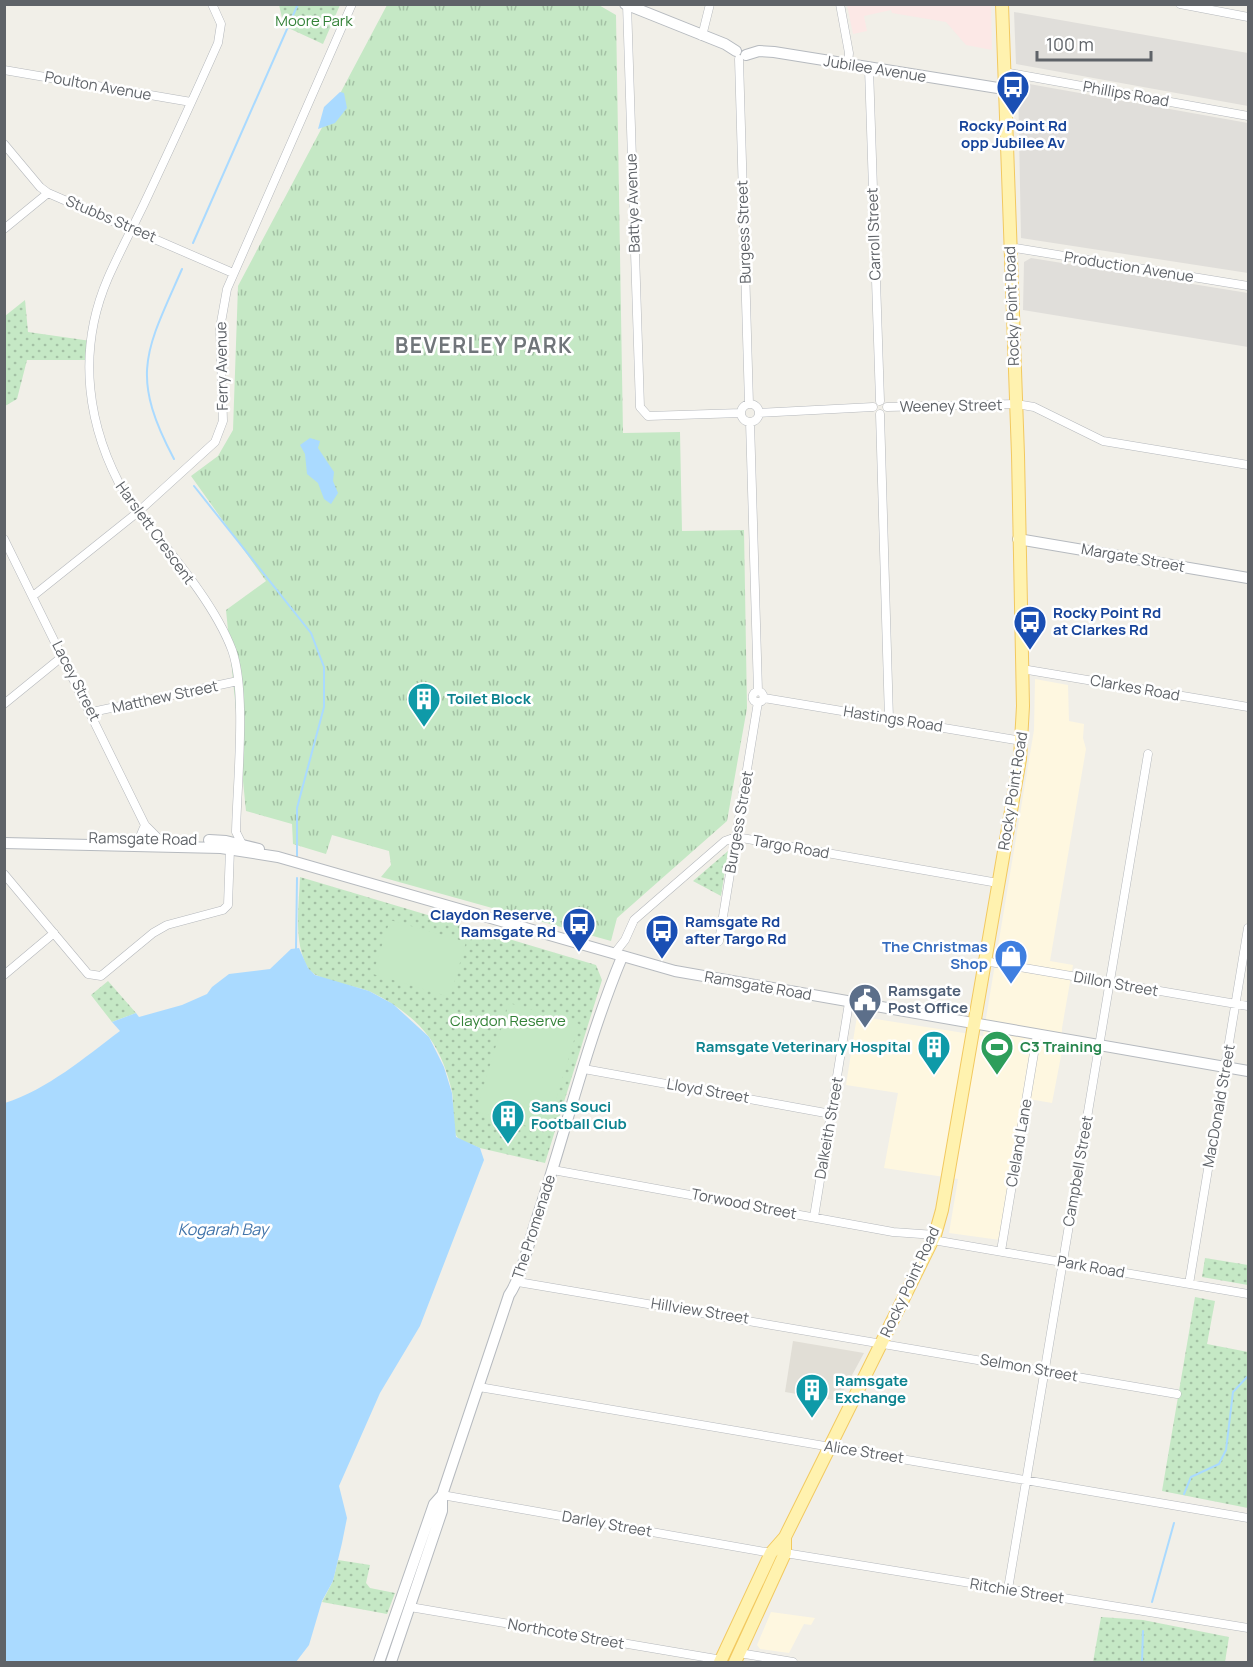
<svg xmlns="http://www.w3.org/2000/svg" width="1253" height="1667" font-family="Manrope,sans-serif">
<defs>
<pattern id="grass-tufts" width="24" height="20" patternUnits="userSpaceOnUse" patternTransform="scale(1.5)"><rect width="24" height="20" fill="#c5e8c5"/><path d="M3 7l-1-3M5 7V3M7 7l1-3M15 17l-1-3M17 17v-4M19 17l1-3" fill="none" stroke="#a3c0a4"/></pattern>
<pattern id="park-dots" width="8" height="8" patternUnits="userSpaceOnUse" patternTransform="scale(1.5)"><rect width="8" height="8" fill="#c5e8c5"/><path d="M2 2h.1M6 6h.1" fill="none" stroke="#a3c0a4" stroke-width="1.8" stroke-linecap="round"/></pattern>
</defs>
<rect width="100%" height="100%" fill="#f1efe8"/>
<!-- commercial -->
<path fill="#fef7e0" d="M1035,679l33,6 1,36 15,3 -1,14 3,11 -36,212 23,4 -11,63v23l-10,52 -29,-5 -23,142 -51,-7 9,-54 -74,-11 14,-75 -52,-8 11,-69 126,20 51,-306z
M771,1612l44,6 -4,7 -7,-1 -15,29 -29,-4 -3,-4z"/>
<!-- industrial -->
<path fill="#e0deda" d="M1014,12l234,41v53l-232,-42z
M1018,82l230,41v150l-227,-35z
M1031,258l217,35v54l-225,-37 1,-48z"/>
<!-- education -->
<path fill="#e1ded6" d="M793,1341l71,12 -26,48 -53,-9z"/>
<!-- medical -->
<path fill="#fce8e6" d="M847,5h144l1,45 -26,-5 -20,-23 -54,-9 -1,-3 -27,6 3,15 -14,3z"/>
<!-- grass -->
<path fill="url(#grass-tufts)" d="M597,4l19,11 7,418 57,-1 2,99 62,-1 3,178 -20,113 -110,97 -6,23 -230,-64 10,-12 -2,-14 -57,-16 -6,19 -33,-10 -1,-20 -46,-13 -20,-201 40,-29 -75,-105 27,-20 15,-26 5,-144 149,-281z"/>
<!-- park -->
<path fill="url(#park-dots)" d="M279,5v-1l61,1 -17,39 -39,-18z
M25,300l3,32 63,9 -2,19h-62l-10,39 -12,7v-90z
M728,851l-7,45 -28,-15z
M300,877l296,88 6,15 -57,183 -65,-15 -20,-8c-12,-10 -5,-34 -8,-48 -4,-19 -12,-40 -23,-55 -15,-20 -36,-34 -58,-45 -15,-7 -56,-11 -63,-24 -15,-26 -9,-62 -8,-91z
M108,981l28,32 -24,9 -21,-27z
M1205,1258l43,7v20l-46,-8z
M1195,1297l20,4 -8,43 41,8v156l-86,-17z
M338,1560l32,5 -4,18 4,5 25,5 -8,21 -65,-12 11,-21z
M1101,1617l42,3 86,17 -4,25h-132z"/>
<!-- pitch -->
<path fill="#c5e8c5" d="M390,920l76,22 -16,55 -77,-23z
M509,1003l70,21 -33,108 -70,-21z"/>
<!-- water -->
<path fill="#aadaff" d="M340,92l4,1 3,15 -12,15 -17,6 6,-22z
M310,438l10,3 -2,7 16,24 -1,9 5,12 -7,11 -7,-5 -6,-16 -11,-9 -2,-20 -5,-9z
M299,948l9,20 7,7 54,16 24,13 36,33 15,30 8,26 4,44 24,11 4,12 -64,166 -40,67 -41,93 8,32 -5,25 -9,38 -11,20 -13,44 -13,17h-291v-559c43,-14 79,-45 115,-72l-8,-9 24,-9 3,4 43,-12 25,-11 5,-7 17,-13 41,-5 21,-20z"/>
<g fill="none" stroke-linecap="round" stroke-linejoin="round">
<!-- stream -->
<path stroke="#aadaff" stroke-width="2" d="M193,243l105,-239
M174,459c-45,-85 -28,-108 8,-190
M194,486l117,147 13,34v40l-27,101v52
M296,949l1,-71
M1184,1494l7,-17 28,-13 7,-14 7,-58 15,-16
M1152,1602l22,-79
M1142,1662l1,-31"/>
<!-- street casing -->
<g stroke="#b5b8bc" stroke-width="9">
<path id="street" d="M212,4l9,20 -3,19c-24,54 -49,108 -74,161 -12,25 -25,49 -36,74 -32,74 -21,150 18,218 34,46 86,101 106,154 15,42 5,134 4,182l6,12
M627,4l13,403 8,9 93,-3
M840,4l9,49 -1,11
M1180,4l68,13
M702,36l8,-32
M739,59l10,345
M869,68l11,333
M4,70l187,32
M1004,72l244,44
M4,144l36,43 8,6 185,80
M4,229l44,-36
M1009,247l239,39
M741 413a9 9 0 1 1 18 0a9 9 0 1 1-18 0Z
M887,407l129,-3 18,3 69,34 145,24
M759,413l114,-6
M880,414l9,305
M750,422l8,269
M4,539l141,286 14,14
M33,596l105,-84 77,-70 8,-21 -3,-93 7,-39 125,-285
M1022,669l226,38
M752.5 697a5.5 5.5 0 1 1 11 0a5.5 5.5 0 1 1-11 0Z
M764,698l258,43
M4,704l59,-48
M92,712l146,-31
M139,839l6,-14
M4,874l84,100 13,2 52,-43 14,-8 56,-15 5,-5 2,-56
M719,941l39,-239
M614,954l11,-14 9,-20 91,-79 11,-4 262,46
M984,961l264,45
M4,975l50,-42
M584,1069l247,45
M553,1170l340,62 42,3
M814,1217l35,-214
M933,1240l315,54
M1001,1251l36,-216
M518,1282l659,112
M1189,1284l59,-356
M479,1387l769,131
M442,1495l329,58
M785,1553l463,75
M1008,1589l140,-835
M410,1607l312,53
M739,1653l54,9"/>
</g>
<!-- secondary casing -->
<g stroke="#b6babf" stroke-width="12">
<path id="secondary" d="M625,4l100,40 11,7
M746,55l13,-4 15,1 230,37
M1018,539l230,39
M209,840l17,1 33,8
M4,843l217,5 57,9 397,114 573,100
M379,1662l55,-158 8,-9
M391,1662l51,-151v-16l67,-200c13,-19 20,-54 28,-77 29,-87 50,-177 85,-261"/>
</g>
<!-- primary casing -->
<g stroke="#f2c960" stroke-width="14">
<path id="primary" d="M720,1662l51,-109 14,-16 150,-302 7,-25 78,-451 3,-53 -5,-251 -16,-451
M735,1662l50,-109v-16"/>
</g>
<!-- street -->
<use href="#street" stroke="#fff" stroke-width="8"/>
<!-- secondary -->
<use href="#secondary" stroke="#fff" stroke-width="10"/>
<!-- primary -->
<use href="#primary" stroke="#fff2af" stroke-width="12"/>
</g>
<!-- icons -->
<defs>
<g id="bus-pin" transform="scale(1.725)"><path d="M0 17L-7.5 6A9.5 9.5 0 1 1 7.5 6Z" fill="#1a4fb4" stroke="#fff"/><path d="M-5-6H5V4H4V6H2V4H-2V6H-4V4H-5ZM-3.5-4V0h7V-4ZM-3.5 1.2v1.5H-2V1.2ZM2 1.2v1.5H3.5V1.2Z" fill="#fff"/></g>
<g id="building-pin" transform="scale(1.725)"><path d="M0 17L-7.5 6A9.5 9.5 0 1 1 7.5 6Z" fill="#0f9aa8" stroke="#fff"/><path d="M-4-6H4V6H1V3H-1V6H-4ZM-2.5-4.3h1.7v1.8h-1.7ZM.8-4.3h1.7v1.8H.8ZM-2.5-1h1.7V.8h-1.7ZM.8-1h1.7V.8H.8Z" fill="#fff"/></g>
<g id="shop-pin" transform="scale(1.725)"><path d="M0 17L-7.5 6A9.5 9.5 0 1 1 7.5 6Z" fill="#3f7fe0" stroke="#fff"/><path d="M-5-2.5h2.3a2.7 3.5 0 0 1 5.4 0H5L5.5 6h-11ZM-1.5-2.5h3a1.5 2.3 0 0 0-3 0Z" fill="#fff"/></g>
<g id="civic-pin" transform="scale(1.725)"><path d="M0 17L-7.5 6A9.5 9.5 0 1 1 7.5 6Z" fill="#5c6f8a" stroke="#fff"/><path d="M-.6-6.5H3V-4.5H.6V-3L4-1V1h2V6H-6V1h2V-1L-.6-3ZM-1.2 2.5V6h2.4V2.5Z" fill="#fff"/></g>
<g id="stadium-pin" transform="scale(1.725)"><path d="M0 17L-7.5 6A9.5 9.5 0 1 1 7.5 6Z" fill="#2e9e5b" stroke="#fff"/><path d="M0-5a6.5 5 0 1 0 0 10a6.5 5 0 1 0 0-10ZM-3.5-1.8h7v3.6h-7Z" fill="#fff"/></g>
</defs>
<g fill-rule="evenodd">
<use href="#bus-pin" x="1013" y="87"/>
<use href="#bus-pin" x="1030" y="622"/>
<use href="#building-pin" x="424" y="699"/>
<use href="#bus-pin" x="579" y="924"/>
<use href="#bus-pin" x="662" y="931"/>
<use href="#shop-pin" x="1011" y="956"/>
<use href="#civic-pin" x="865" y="1000"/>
<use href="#building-pin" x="934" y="1047"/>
<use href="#stadium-pin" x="997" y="1047"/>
<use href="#building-pin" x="508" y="1116"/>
<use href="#building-pin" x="812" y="1390"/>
</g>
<g text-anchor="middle" stroke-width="5" stroke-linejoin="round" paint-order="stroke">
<!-- park labels -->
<g font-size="15" fill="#348238" stroke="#fff">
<text x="314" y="26">Moore Park</text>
<text x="508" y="1026">Claydon Reserve</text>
</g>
<!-- street labels -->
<g font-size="15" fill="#5f6368" stroke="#fff">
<text transform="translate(875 69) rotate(9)" y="5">Jubilee Avenue</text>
<text transform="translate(98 86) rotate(10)" y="5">Poulton Avenue</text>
<text transform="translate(1126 94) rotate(10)" y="5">Phillips Road</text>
<text transform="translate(633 203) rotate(-92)" y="5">Battye Avenue</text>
<text transform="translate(111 219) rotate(23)" y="5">Stubbs Street</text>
<text transform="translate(744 232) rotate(-92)" y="5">Burgess Street</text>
<text transform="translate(874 234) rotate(-92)" y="5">Carroll Street</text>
<text transform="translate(1129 267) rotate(9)" y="5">Production Avenue</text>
<text transform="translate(1012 306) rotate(-92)" y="5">Rocky Point Road</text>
<text transform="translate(222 366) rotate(-91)" y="5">Ferry Avenue</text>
<text transform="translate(951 406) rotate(-1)" y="5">Weeney Street</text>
<text transform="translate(155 533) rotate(54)" y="5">Harslett Crescent</text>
<text transform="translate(1133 558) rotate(10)" y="5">Margate Street</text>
<text transform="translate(76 681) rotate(63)" y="5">Lacey Street</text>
<text transform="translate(1135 688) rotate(10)" y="5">Clarkes Road</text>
<text transform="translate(165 697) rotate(-12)" y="5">Matthew Street</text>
<text transform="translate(893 719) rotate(9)" y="5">Hastings Road</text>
<text transform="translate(1013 791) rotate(-81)" y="5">Rocky Point Road</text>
<text transform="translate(739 822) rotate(-80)" y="5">Burgess Street</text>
<text transform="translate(143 839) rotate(1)" y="5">Ramsgate Road</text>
<text transform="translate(791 847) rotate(10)" y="5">Targo Road</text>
<text transform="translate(1116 984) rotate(10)" y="5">Dillon Street</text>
<text transform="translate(758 986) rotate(10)" y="5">Ramsgate Road</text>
<text transform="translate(708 1091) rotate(10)" y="5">Lloyd Street</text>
<text transform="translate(1219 1106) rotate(-80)" y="5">MacDonald Street</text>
<text transform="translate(829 1128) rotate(-80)" y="5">Dalkeith Street</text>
<text transform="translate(1019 1143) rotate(-80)" y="5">Cleland Lane</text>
<text transform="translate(1078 1171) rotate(-80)" y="5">Campbell Street</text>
<text transform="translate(744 1204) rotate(11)" y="5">Torwood Street</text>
<text transform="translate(534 1227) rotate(-72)" y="5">The Promenade</text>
<text transform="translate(1091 1267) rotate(10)" y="5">Park Road</text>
<text transform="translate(910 1282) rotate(-65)" y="5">Rocky Point Road</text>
<text transform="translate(700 1311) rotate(9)" y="5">Hillview Street</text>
<text transform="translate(1029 1368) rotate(10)" y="5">Selmon Street</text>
<text transform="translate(864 1452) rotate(9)" y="5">Alice Street</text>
<text transform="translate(607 1524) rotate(10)" y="5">Darley Street</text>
<text transform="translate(1017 1591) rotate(9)" y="5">Ritchie Street</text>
<text transform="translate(566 1634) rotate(10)" y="5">Northcote Street</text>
</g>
<!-- transit labels -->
<g font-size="15" font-weight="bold" fill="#164399" stroke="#fff" text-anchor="start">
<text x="1013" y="131" text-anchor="middle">Rocky Point Rd<tspan x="1013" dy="17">opp Jubilee Av</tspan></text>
<text x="1053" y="618">Rocky Point Rd<tspan x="1053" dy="17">at Clarkes Rd</tspan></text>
<text x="556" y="920" text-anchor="end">Claydon Reserve,<tspan x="556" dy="17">Ramsgate Rd</tspan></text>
<text x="685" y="927">Ramsgate Rd<tspan x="685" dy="17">after Targo Rd</tspan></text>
</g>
<!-- culture labels -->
<g font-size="15" font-weight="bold" fill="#0d838f" stroke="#fff" text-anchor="start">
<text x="447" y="704">Toilet Block</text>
<text x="911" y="1052" text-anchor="end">Ramsgate Veterinary Hospital</text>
<text x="531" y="1112">Sans Souci<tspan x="531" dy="17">Football Club</tspan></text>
<text x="835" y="1386">Ramsgate<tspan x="835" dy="17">Exchange</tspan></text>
</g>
<!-- shop labels -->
<g font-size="15" font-weight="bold" fill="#366cbe" stroke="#fff" text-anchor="end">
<text x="988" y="952">The Christmas<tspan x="988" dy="17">Shop</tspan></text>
</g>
<!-- service labels -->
<g font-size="15" font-weight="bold" fill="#4e5e75" stroke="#fff" text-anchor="start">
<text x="888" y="996">Ramsgate<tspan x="888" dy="17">Post Office</tspan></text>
</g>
<!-- leisure labels -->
<g font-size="15" font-weight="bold" fill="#27864d" stroke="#fff" text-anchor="start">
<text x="1020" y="1052">C3 Training</text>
</g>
<!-- water labels -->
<g font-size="16" font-style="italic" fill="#4174aa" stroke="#fff">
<text x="223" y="1235">Kogarah Bay</text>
</g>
<!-- district labels -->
<g font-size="21" font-weight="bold" letter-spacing="1.5" fill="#70757a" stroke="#fff">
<text x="484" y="353">BEVERLEY PARK</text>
</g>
</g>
<!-- border -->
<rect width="1253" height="1667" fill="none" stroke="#5f6368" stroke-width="12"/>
<!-- scale -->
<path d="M1037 51v9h114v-9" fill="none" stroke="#5f6368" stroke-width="3"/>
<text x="1046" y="51" font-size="18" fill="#5f6368" stroke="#ffffff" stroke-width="4.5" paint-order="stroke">100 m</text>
</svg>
